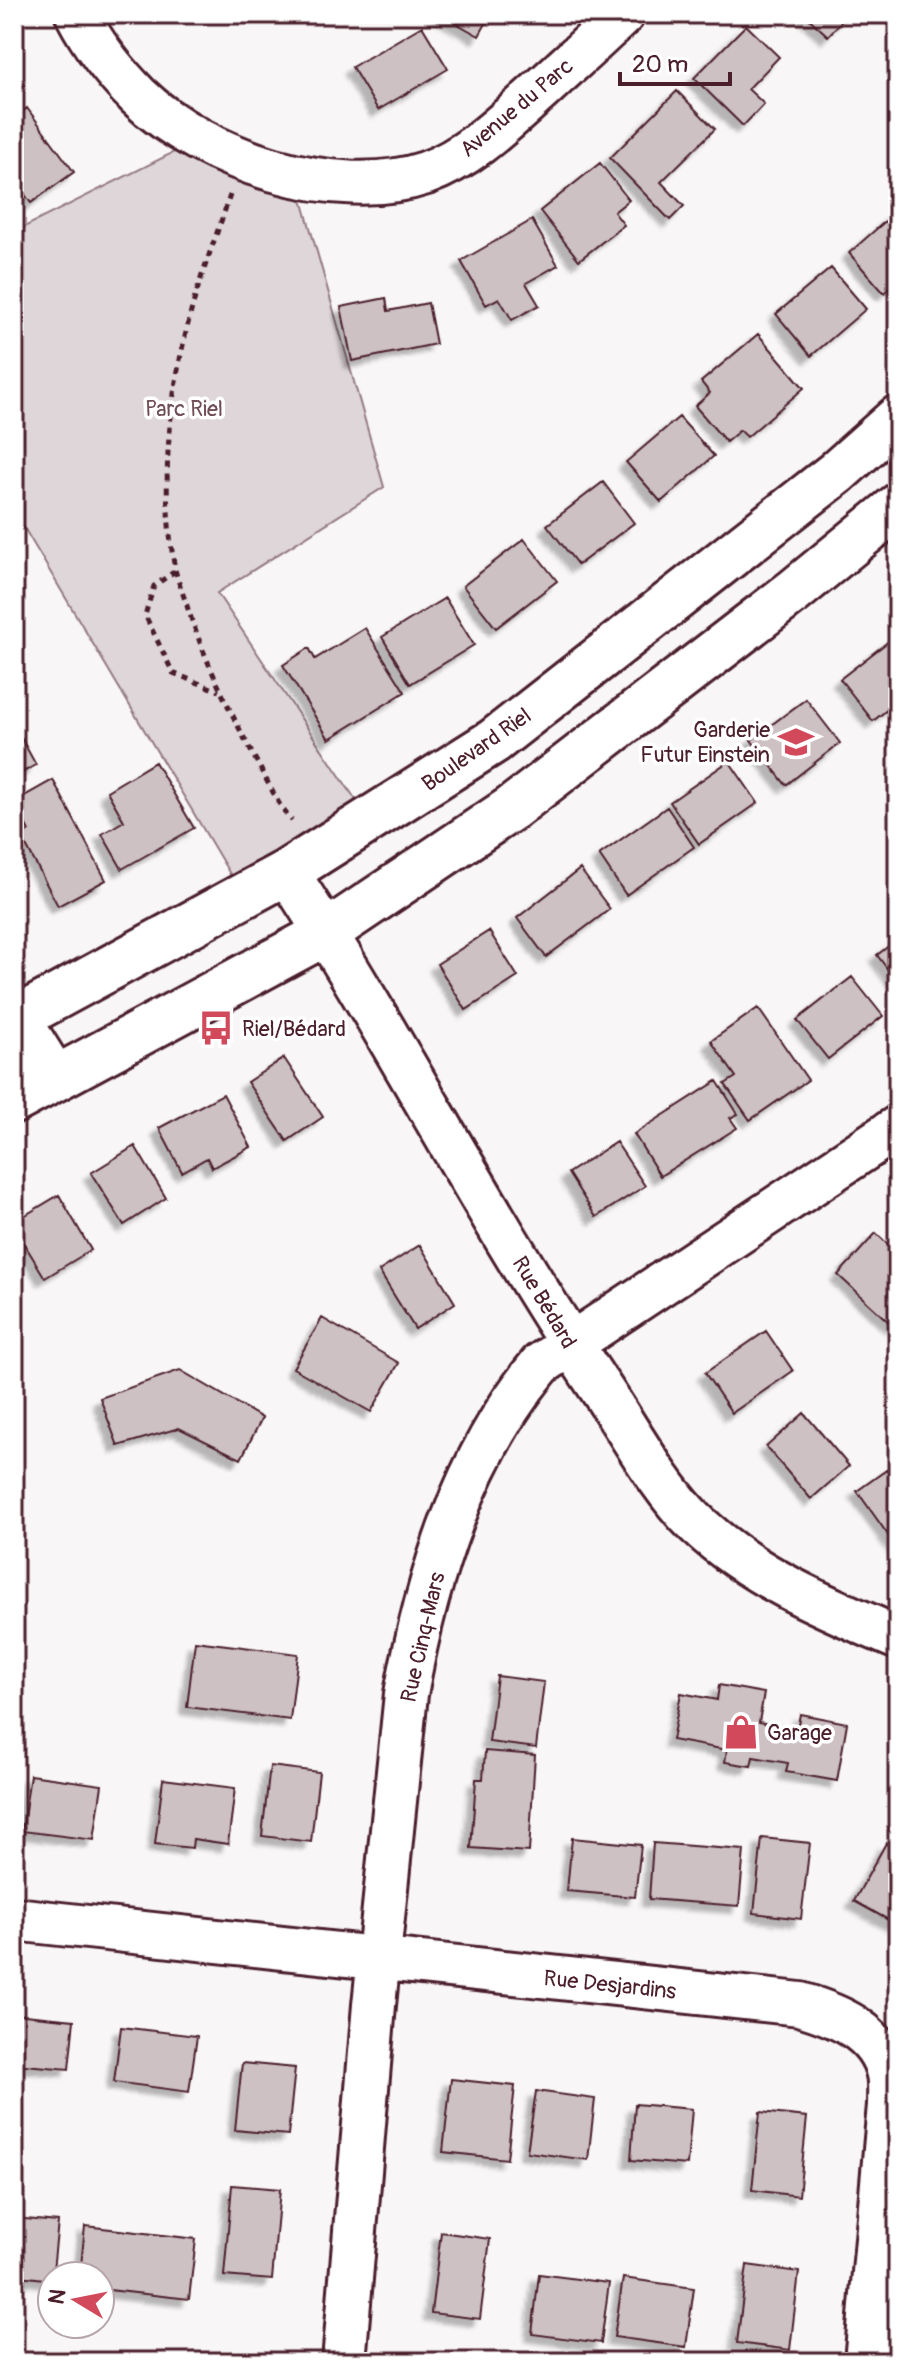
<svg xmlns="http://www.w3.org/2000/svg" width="912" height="2376" font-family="Pangolin,sans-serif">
<defs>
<filter id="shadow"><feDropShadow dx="-7" dy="7" stdDeviation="2" flood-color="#0004"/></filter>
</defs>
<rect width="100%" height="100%" fill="#f8f6f7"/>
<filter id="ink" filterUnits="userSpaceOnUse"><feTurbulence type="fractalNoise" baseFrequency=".0125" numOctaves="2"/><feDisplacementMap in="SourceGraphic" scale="16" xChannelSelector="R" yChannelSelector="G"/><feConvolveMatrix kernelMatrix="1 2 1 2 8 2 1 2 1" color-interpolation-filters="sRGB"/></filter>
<g filter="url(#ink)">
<!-- green -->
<path fill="#ded6d9" stroke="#947a82" stroke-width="2" d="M200,139l95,36 89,312 -167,106 153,228 -127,75 -229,-385v-279z"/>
<!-- building -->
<path fill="#cdc1c4" stroke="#4a1f2b" stroke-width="2" filter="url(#shadow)" d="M440,14h42l7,4 -10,18z
M804,14h44l-20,22z
M746,25l33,32 -31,32 16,15 -21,22 -49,-48z
M422,26l26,43 -70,41 -26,-43z
M677,91l38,38 -54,53 23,24 -14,14 -60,-62z
M27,108l47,64 -43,31 -17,-23v-62z
M600,163l29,37 -15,12 10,13 -45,35 -39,-49z
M898,210v70l-14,13 -35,-40z
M532,220l26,45 -32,18 13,22 -27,15 -13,-22 -13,7 -25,-44z
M831,268l35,41 -55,47 -35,-42z
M386,298l2,13 40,-8 8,41 -84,17 -11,-54z
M758,334l46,54 -57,49 -7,-7 -14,12 -31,-36 15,-13 -9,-11z
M679,417l35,39 -53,46 -35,-40z
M603,482l31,41 -56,42 -31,-40z
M524,539l33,42 -61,47 -33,-42z
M445,598l29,47 -64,39 -28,-47z
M365,628l40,64 -76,47 -46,-74 26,-17 6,11z
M898,634v67l-25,20 -33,-42z
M806,699l34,44 -54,42 -35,-45z
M14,725l22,40 -22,12z
M729,761l29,42 -59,41 -29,-42z
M155,762l39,66 -72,41 -20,-35 22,-13 -17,-30z
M53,780l53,100 -48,26 -37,-70 8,-5 -15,-29z
M667,807l27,40 -68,48 -27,-40z
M580,869l30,40 -64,48 -29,-39z
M489,931l29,46 -52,33 -29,-46z
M898,939v44l-21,-28z
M852,977l31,39 -55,43 -31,-39z
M758,1008l50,72 -58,40 -25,-36 11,-7 -25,-36z
M284,1058l39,59 -36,24 -40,-59z
M717,1081l21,33 -8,4 7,10 -77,48 -26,-42z
M223,1094l28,53 -39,21 -5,-10 -25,14 -23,-44z
M616,1142l29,44 -49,31 -28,-44z
M135,1146l31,52 -42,27 -33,-52z
M59,1195l32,55 -46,28 -31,-51v-5z
M876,1233l22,21v65l-6,6 -54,-50z
M420,1245l35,58 -40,26 -36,-58z
M322,1318l77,45 -28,49 -78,-44z
M766,1331l27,40 -61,42 -27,-40z
M180,1370l82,48 -21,41 -62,-31 -61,18 -18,-48z
M804,1413l45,53 -38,33 -45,-52z
M892,1466l6,8v75l-41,-58z
M195,1641l103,13 -8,66 -103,-13z
M497,1676l47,6 -8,66 -47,-6z
M719,1685l45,8 -5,29 38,7 3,-15 47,9 -10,58 -51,-9 2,-9 -35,-6 -2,9 -26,-4 2,-12 -55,-10 9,-47 36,7z
M485,1751l50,4 -6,97 -58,-4 5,-69h7z
M270,1766l49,6 -8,70 -49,-6z
M30,1775l72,10 -8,55 -72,-9z
M163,1779l72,9 -7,56 -35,-5 -1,9 -37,-4z
M572,1838l69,7 -6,52 -68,-6z
M762,1838l48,5 -9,76 -47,-6z
M653,1843l91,7 -5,56 -90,-7z
M886,1843l12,7v65l-4,8 -40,-22z
M14,2014l60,6 -5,49 -55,-5z
M121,2027l76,9 -8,56 -75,-10z
M242,2063l53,5 -7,67 -53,-5z
M451,2079l64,7 -8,73 -64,-7z
M536,2091l59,8 -7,61 -61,-8z
M635,2104l57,5 -5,56 -56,-5z
M760,2112l47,5 -8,79 -47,-6z
M232,2185l48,4 -8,91 -48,-4z
M14,2218l44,4 -6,58 -33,-4v6l-5,-1z
M85,2226l111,13 -7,60 -89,-10v-13h-20z
M441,2232l49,7 -10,80 -49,-6z
M747,2265l52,7 -9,78 -53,-7z
M539,2274l70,9 -8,60 -69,-9z
M623,2278l71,10 -8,59 -72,-10z"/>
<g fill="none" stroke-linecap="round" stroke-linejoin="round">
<!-- minor casing -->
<g stroke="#4a1f2b" stroke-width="48">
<path id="minor" d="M77,14c16,31 36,57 61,82 66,64 199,107 288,77 45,-16 82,-54 117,-85 27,-25 54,-49 80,-74
M287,872c109,167 199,346 310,511 29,42 65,110 102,143 56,52 129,82 199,112
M14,1011l42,67
M14,1919l786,85c37,11 79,27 88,70 2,9 1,21 1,31l-23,257
M344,2362l30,-357 32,-311c21,-116 58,-238 135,-330l357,-237"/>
</g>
<!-- tertiary casing -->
<g stroke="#4a1f2b" stroke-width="50">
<path id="tertiary" d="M14,1020l273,-148 207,-131 342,-268 62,-55
M14,1101l312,-168 186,-125 281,-216 105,-86"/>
</g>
<!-- path -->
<path stroke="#4a1f2b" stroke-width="5" stroke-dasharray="6 6" stroke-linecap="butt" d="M230,195c-14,43 -33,88 -43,133 -19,78 -27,161 -12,241 3,13 9,27 13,40 23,70 58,133 93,198l11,14
M175,571l-21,15 -9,29 28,58 46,18"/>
<!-- minor -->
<use href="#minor" stroke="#fff" stroke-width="42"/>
<!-- tertiary -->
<use href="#tertiary" stroke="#fff" stroke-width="44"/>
</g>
</g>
<!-- icons -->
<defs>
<g id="school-bare" transform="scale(2.76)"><path d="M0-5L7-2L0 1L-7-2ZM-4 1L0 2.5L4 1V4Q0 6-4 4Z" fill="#d1495b" stroke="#fff" stroke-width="2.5" paint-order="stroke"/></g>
<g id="bus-bare" transform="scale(2.76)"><path d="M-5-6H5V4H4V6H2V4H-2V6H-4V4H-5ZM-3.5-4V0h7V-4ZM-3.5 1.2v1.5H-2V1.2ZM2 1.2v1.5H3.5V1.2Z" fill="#d1495b" stroke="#fff" stroke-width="2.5" paint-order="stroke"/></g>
<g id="shop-bare" transform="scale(2.76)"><path d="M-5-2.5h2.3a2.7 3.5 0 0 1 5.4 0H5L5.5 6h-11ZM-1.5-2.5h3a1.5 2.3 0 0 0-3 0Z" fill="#d1495b" stroke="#fff" stroke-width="2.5" paint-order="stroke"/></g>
</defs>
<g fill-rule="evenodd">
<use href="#school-bare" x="796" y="742"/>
<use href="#bus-bare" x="216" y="1028"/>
<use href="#shop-bare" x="741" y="1732"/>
</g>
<g text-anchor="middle" stroke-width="7" stroke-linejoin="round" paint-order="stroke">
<!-- street labels -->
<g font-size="22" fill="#4a1f2b" stroke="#fff">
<text transform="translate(516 107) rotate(-40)" y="8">Avenue du Parc</text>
<text transform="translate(476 749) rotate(-35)" y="8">Boulevard Riel</text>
<text transform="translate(545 1302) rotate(59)" y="8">Rue Bédard</text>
<text transform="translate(422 1637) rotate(-77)" y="8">Rue Cinq-Mars</text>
<text transform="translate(610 1984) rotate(6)" y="8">Rue Desjardins</text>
</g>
<!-- park labels -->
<g font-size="22" fill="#6f4d56" stroke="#fff">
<text x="184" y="416">Parc Riel</text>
</g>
<!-- poi labels -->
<g font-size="22" fill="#4a1f2b" stroke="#fff" text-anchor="start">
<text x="770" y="737" text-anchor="end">Garderie<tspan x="770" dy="25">Futur Einstein</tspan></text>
<text x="242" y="1036">Riel/Bédard</text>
<text x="767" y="1740">Garage</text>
</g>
</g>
<!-- margin -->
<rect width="912" height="2376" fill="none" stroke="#fff" stroke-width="48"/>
<rect x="24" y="24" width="864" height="2328" fill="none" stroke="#4a1f2b" stroke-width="3" filter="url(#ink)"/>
<!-- north arrow -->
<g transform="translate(76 2300) rotate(280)"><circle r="38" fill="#ffffff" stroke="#b7a5aa" stroke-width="2"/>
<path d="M0-6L14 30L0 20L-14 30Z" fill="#d1495b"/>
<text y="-12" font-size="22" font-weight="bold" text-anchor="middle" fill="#4a1f2b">N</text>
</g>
<!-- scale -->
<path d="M620 72v12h110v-12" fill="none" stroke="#4a1f2b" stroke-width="4"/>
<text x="632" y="72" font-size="24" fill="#4a1f2b" stroke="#ffffff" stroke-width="6" paint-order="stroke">20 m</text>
</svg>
